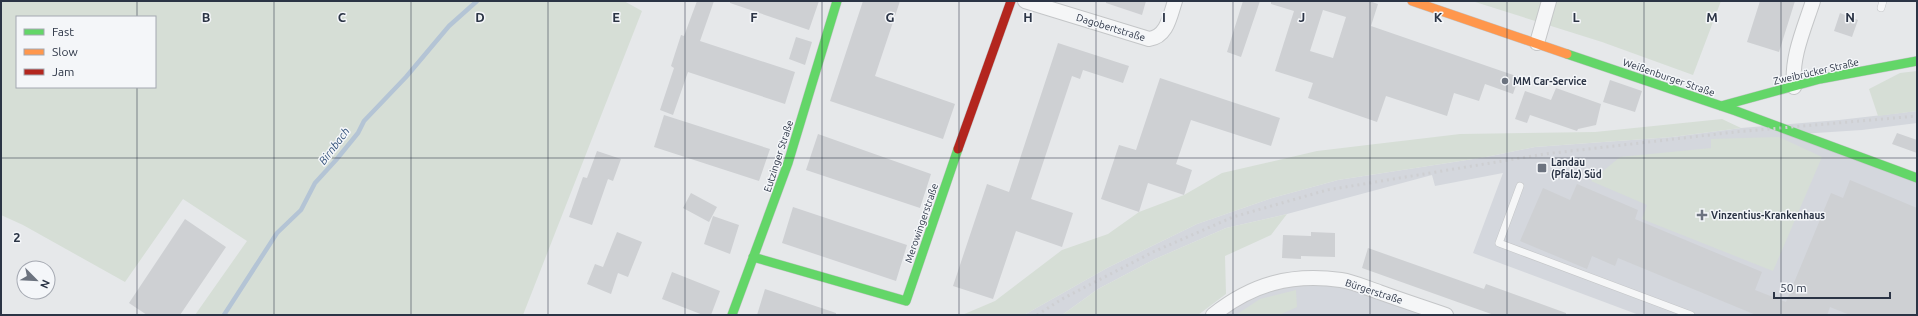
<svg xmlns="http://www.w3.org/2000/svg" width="1918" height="316" font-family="Ubuntu,sans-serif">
<rect width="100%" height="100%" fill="#e6e8ea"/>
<!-- built -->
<path fill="#d4d7dd" d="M1917,111v12l-55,7 -62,4 117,43v138h-278l-166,-62 30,-80 -68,13 -3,-11 -145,39 -61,14 -71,31 -57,30 -36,26h-38l83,-47 90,-44 75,-26 66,-18 148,-23 49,-10 137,-10 69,-9 98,-8z
M1320,279l124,36h-231l27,-20z"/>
<!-- green -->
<path fill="#d6ded6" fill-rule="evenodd" d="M1,1h623l18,10 -119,304h-328l52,-74 -64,-42 -58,83 -102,-57 -22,-10zM17,17h138v70h-138z
M1472,1h249l-28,74 -91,-33z
M1917,71v40l-39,5 -9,-27 31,-16z
M1722,119l19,9 -69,9 -137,10 -49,10 -148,23 -66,18 -75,26 -90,44 -83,47h-62l33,-14 67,-51 46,-16 31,-22 45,-17 38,-22 95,-22 143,-17 135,-2z
M1779,137l43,20 -49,114 -131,-52 5,-14 -56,-24 29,-24 91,-9v-9z
M1287,214l-16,21 -46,21 1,38 -28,21h-136l36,-26 57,-30 71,-31z
M1296,290l1,17 -18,8h-43l24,-16z"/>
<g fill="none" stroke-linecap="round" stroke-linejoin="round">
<!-- stream -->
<path stroke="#b4c4d5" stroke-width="4.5" d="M224,315l53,-82 24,-23 14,-27 21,-23 22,-27 6,-12 42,-44 43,-51 28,-25"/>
</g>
<!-- building -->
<path fill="#ced0d3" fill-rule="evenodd" d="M697,1h17l-14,40 95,31 -10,32 -97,-32 -15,43 -13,-5 14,-42 -3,-2 10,-31 3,1z
M730,1h89l-10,29 -79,-27z
M863,1h37l-25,75 80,28 -12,35 -113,-38z
M1106,1h40l-4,14 -36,-12z
M1243,1h17l-19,56 -14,-5z
M1271,1h98l9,3 -7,22 148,51 -6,17 -28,-10 -6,17 -25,-8 -7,23 -61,-20 -9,26 -69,-24 5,-15 -38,-12 19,-60 -23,-7zM1323,10l23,7 -13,41 -23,-7z
M1760,1h35l-16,51 -32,-10z
M1840,13l18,7 -6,17 -18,-6z
M796,37l16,5 -7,23 -16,-6z
M1058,43l71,23 -6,17 -40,-13 -3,9 -8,-3 -41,123 42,14 -11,34 -46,-16 -23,68 -40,-13 34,-102 22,8z
M1160,78l120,40 -9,28 -80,-26 -15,44 16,6 -8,25 -36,-12 -9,29 -38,-13 18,-54 17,5z
M1610,80l32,11 -7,21 -32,-10z
M1556,88l45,16 -5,21 -18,4 -1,2 -47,-16 -3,8 -12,-4 10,-28 26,9z
M664,115l106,34 -11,32 -105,-34z
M1897,133l20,7v13l-25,-9z
M818,134l113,40 -11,34 -114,-38z
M597,151l24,8 -8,22 -5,-2 -16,46 -23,-8 14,-40 4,1z
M1850,180l67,28v107h-67l-20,-8 -3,8h-71l-138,-57 -3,8 -23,-10 -5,13 -67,-28 23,-53 27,12 7,-16 61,26 -3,9 127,53 -7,18 31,12 45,-109 12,5z
M691,193l26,14 -8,15 -26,-14z
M793,207l114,38 -11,36 -114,-38z
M713,216l26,9 -9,29 -26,-10z
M185,219l41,28 -46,68h-33l-18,-12z
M617,232l25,10 -14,35 -10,-4 -7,21 -24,-10 8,-20 8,3z
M1311,232l24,1v24l-34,-1v3l-19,-1 1,-23 28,1z
M1368,248l116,41 2,-5 80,29v2h-72l-132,-47z
M672,272l48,19 -9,24h-8l-41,-16z
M765,289l71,24v2h-79z"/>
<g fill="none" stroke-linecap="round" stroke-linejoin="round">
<!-- lane casing -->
<g stroke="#c4c6c8" stroke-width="8">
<path id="lane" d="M1881,8l2,-7
M1520,186l-21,57 192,72"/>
</g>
<!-- street casing -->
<g stroke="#c4c6c8" stroke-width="16">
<path id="street" d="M1025,1l124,38c18,-2 21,-23 26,-38
M1537,43l12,-42
M1794,87c-3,-30 10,-58 19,-86
M1213,315c39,-31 78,-42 128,-35 13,2 26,8 38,12 22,8 44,15 67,23"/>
</g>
<!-- fast casing -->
<g stroke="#c4c6c8" stroke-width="10">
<path id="fast" d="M1567,54l169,57 181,67
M1721,106l99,-27 97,-18
M753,257l153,44 52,-152
M732,315l56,-152 49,-162"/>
</g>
<!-- slow casing -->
<g stroke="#c4c6c8" stroke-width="10">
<path id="slow" d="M1412,1l155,53"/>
</g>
<!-- jam casing -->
<g stroke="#c4c6c8" stroke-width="10">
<path id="jam" d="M958,149l53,-148"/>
</g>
<!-- lane -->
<use href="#lane" stroke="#f5f6f7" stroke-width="7"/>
<!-- street -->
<use href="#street" stroke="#f5f6f7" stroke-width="14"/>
<!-- fast -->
<use href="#fast" stroke="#63d668" stroke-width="9"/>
<!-- slow -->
<use href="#slow" stroke="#ff974d" stroke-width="9"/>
<!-- jam -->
<use href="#jam" stroke="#b3261e" stroke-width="9"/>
<!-- rail -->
<path stroke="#cecfd2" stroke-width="3" stroke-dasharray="2 4" stroke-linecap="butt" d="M1037,315l25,-16 91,-47 80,-35 94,-27 218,-36 190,-22 182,-16"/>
</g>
<!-- grid -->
<path fill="none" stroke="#2b3445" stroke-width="1" stroke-opacity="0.55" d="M137,1v16M274,1v314M411,1v314M548,1v314M685,1v314M822,1v314M959,1v314M1096,1v314M1233,1v314M1370,1v314M1507,1v314M1644,1v314M1781,1v314M137,87v228M1,158h1916"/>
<!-- markers -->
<g fill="#6c737f" stroke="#f4f6f9" stroke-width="1.5">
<circle cx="1505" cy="81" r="4"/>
<rect x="1537" y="163" width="10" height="10" rx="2"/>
<path d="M1700 209h4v4h4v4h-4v4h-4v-4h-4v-4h4z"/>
</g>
<g text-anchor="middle" stroke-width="3" stroke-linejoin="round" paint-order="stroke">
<!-- street labels -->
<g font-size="10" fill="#2b3445" stroke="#f4f6f9">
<text transform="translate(1111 27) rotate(17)" y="4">Dagobertstraße</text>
<text transform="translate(1816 71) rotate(-13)" y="4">Zweibrücker Straße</text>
<text transform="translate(1669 77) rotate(19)" y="4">Weißenburger Straße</text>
<text transform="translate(778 156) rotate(-72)" y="4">Eutzinger Straße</text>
<text transform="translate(921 223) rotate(-71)" y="4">Merowingerstraße</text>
<text transform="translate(1374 291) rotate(18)" y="4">Bürgerstraße</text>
</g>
<!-- poi labels -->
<g font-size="10" font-weight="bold" fill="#2b3445" stroke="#f4f6f9" text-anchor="start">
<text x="1513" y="85">MM Car-Service</text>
<text x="1551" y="166">Landau<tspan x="1551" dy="12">(Pfalz) Süd</tspan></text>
<text x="1711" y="219">Vinzentius-Krankenhaus</text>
</g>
<!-- water labels -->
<g font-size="11" font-style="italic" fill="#34527a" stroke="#f4f6f9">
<text transform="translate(334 146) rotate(-53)" y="4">Birnbach</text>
</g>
</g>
<g font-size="13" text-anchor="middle" font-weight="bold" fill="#2b3445" stroke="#f4f6f9" stroke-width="3" stroke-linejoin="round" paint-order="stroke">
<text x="206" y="22">B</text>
<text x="342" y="22">C</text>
<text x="480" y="22">D</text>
<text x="616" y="22">E</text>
<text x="754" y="22">F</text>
<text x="890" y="22">G</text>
<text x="1028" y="22">H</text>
<text x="1164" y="22">I</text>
<text x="1302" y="22">J</text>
<text x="1438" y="22">K</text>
<text x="1576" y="22">L</text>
<text x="1712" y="22">M</text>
<text x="1850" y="22">N</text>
<text x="17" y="242">2</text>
</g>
<!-- border -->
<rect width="1918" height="316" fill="none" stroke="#2b3445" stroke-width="4"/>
<!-- legend -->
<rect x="16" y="16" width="140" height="72" fill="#f4f6f9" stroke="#a4a8b1"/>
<rect x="24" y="29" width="20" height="6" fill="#63d668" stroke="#a4a8b1"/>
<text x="52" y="36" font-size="12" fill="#2b3445">Fast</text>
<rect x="24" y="49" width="20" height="6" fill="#ff974d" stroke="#a4a8b1"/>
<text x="52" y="56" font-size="12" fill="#2b3445">Slow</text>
<rect x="24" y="69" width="20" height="6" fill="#b3261e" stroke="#a4a8b1"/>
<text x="52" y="76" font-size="12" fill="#2b3445">Jam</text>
<!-- north arrow -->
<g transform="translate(36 280) rotate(114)"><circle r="19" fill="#f4f6f9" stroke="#a4a8b1"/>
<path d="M0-3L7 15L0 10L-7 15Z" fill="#6c737f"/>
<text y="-6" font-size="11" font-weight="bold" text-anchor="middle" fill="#2b3445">N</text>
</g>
<!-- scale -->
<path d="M1774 292v6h116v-6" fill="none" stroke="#2b3445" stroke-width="2"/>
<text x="1780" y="292" font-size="12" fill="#2b3445" stroke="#f4f6f9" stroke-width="3" paint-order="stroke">50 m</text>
</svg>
